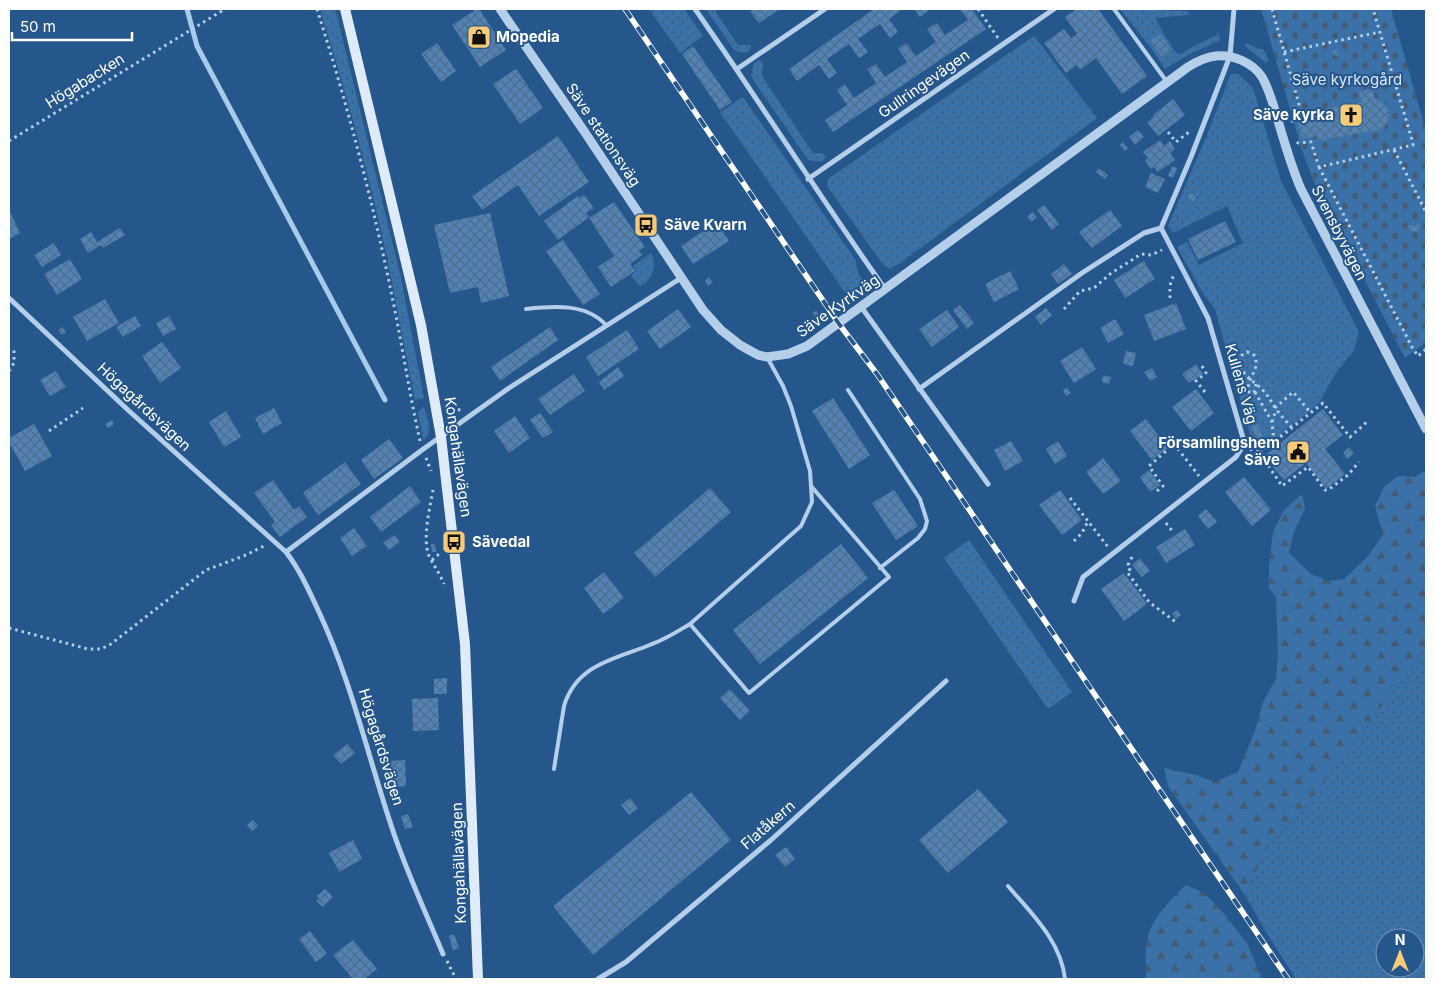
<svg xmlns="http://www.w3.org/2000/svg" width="1435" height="988" font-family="Inter,sans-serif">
<defs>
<pattern id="grass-dots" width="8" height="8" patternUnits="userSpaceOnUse" patternTransform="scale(1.25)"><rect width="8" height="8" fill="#3a71a9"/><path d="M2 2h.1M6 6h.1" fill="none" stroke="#455b71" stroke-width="1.8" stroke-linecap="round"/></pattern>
<pattern id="forest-firs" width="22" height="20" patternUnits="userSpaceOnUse" patternTransform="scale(1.25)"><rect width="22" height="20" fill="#3a71a9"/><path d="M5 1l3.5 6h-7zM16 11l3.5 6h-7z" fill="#455b71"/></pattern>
<pattern id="cemetery-stones" width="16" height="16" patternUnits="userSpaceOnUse" patternTransform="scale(1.25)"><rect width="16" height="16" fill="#3a71a9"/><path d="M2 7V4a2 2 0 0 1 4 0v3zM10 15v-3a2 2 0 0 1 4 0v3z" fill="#455b71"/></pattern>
<pattern id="building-cross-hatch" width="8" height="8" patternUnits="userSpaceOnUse" patternTransform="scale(1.25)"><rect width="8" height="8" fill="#5283b5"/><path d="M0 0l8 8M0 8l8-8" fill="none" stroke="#506d8b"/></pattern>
</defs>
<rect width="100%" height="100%" fill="#26578c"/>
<!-- grass -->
<path fill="url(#grass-dots)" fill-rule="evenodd" d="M320,9h14l3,7 64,262 23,120 -9,2c-9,-46 -18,-92 -27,-138 -18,-85 -42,-170 -68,-253z
M649,9h35l19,27 -23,17z
M706,9h8l24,36h12l1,3c-4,7 -10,5 -17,2z
M1120,9l67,2 2,2 -2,2 -32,3 18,31 6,6 17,-10 21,-10 1,-4 2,9 -36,17 -19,12 -13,-20z
M1034,36l63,82 -197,145 -11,6 -7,-6 -55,-77 1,-7z
M1246,43l13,6h4l6,11 -3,3 -21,-17z
M760,60l3,4 -1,12 48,73 4,4h9l3,4 -5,5 -13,-2 -54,-79 -3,-6 3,-12z
M1231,74h7l15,14 28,93 78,151 -6,20 -18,22 -16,29 -56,47 -10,-5 -38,-136 -11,-14 -27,-48 10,-5 12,23 44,-22 -16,-37 -54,27 -5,-7 39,-91z
M743,97l113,164c0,21 19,20 -5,40l-131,-189z
M651,253c7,12 1,28 -11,33l-9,-10 5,-5 -3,-5z
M424,407c3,10 9,24 1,32h-2l-5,-27z
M969,540l103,152 -24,17 -104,-151z
M1426,647v332h-130l-30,-47 -21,-37 22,-49 49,-53zM1385,938h30v30h-30z"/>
<!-- forest -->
<path fill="url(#forest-firs)" d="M1426,470v177l-110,146 -49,53 -22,49 -77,-109 -4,-18 32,7 18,7 24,-10 17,-41 8,-29 13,-23 2,-23 -2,-59 -7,-9v-23l4,-34 11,-21 18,-16 3,15 -11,22 -5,22 22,21 18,7 15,-2 23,-22 16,-22 -8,-29 9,-19 14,-11 17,1z
M1186,885l18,8 16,16 27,34 14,33 -3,3h-112c0,-15 -2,-38 5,-51 8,-17 22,-31 35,-43z"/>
<!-- cemetery -->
<path fill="url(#cemetery-stones)" d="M1261,9h130l35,122v211l-21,16 -91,-176 -12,-32z"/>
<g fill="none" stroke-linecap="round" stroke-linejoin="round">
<!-- stream -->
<path stroke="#a9cbeb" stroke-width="5" d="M187,9l10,37 188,354"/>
</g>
<!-- building -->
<path fill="url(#building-cross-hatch)" d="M477,9h2l27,41 -26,17 -28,-42z
M753,9h27l-21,14 -9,-12z
M874,9h29l-14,10 9,13 -8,6 -10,-14 -22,15 10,13 -9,6 -10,-14 -22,15 10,14 -8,6 -10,-14 -22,16 -8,-12z
M914,9h13l1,2 -8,6z
M960,9h12l14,20 -153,103 -8,-12 22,-15 -10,-15 8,-6 9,14 22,-15 -9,-14 9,-5 9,13 22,-15 -9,-13 8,-6 10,13 20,-14 -9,-13 10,-6 8,12 23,-15z
M1077,9h21l49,67 -25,18 -26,-36 -16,12 -3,-5 -11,8 -22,-30 20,-14 7,9 6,-4 -12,-17z
M1160,34l12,16 -10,7 -12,-16z
M437,43l19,28 -15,11 -20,-28z
M693,46l39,56 -12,8 -38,-56z
M1337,50l2,5 -5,1 -1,-5z
M516,69l27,39 -23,16 -27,-40z
M1373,89l2,10 12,6 2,14 -6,10 -65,12 -1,-5 -15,3 -4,-18 15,-3 -1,-7 49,-9 -2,-10z
M1173,99l12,16 -27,21 -11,-14 7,-5 -1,-2z
M1138,130l6,7 -9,8 -6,-8z
M558,136l31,46 -50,34 -21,-31 -36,25 -10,-14z
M1160,140l4,6 6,-5 5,8 -5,4 5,7 -17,12 -4,-5 -3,2 -6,-8 3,-3 -5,-6z
M1123,142l5,6 -3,3 -5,-6z
M1172,166l5,2 -4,10 -5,-2z
M1099,168l9,7 -3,4 -9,-7z
M1151,173l14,6 -7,14 -13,-6z
M1190,193l6,3 -3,6 -6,-3z
M584,195l10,13 -8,5 3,4 -31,23 -14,-19 34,-25 2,2z
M614,202l31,45 -6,4 3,4 -12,9 5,7 -24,16 -13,-20 16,-11 -25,-38z
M1044,205l15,19 -7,6 -15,-20z
M9,210l11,23 -11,6z
M1110,210l12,16 -30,22 -13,-16z
M1033,212l4,5 -6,5 -4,-5z
M490,213l19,83 -28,7 -3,-16 -28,6 -16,-68z
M1225,221l11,21 -38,18 -10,-21z
M717,222l12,19 -36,23 -12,-18z
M1419,224l1,6 -10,2 -2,-6z
M120,228l5,7 -22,13 -2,-3 -13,8 -8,-14 11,-7 6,10z
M563,240l37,54 -17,11 -37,-54z
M54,243l7,12 -19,12 -8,-12z
M70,259l12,20 -25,16 -13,-21z
M1144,261l11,18 -30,19 -11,-18z
M1064,264l8,10 -14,10 -7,-10z
M1010,271l9,18 -25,13 -9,-18z
M709,277l4,5 -5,4 -3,-5z
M105,299l14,24 -32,18 -14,-24z
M1176,303l10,26 -32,12 -10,-26z
M960,305l14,18 -7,6 -14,-19z
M1046,308l6,7 -11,10 -6,-8z
M678,309l13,18 -31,22 -13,-18z
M947,310l12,17 -27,20 -13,-18z
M816,311l4,5 -3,3 -5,-6z
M135,316l6,10 -18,11 -7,-10z
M169,316l7,13 -13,7 -7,-13z
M1115,319l9,15 -16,9 -8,-15z
M62,327l4,5 -4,3 -4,-5z
M550,327l8,13 -58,41 -9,-14z
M627,330l12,19 -41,27 -12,-19z
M162,342l19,26 -21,15 -18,-27z
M1082,347l14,22 -22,14 -14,-22z
M1126,351l10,2 -3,13 -10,-2z
M1196,364l7,10 -14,9 -7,-9z
M618,367l6,9 -20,14 -5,-8z
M1152,368l5,9 -7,4 -6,-9z
M56,371l10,16 -16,9 -10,-16z
M574,374l11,17 -35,24 -12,-16z
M1103,375l8,2 -2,7 -7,-2z
M1067,388l4,5 -5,3 -3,-6z
M1196,389l18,24 -23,18 -19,-24z
M833,398l37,57 -21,14 -37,-58z
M274,408l8,15 -19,11 -8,-16z
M1323,409l20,26 -18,14 20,25 -19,15 -20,-26 -22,17 -20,-24z
M226,411l15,26 -17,10 -15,-25z
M540,413l13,19 -10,6 -13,-18z
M515,416l15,22 -21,15 -15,-22z
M1146,419l22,29 -16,12 -22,-29z
M112,420l2,4 -6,4 -3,-4z
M1257,420l6,20 -6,2 -6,-20z
M34,424l18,32 -27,15 -16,-29v-4z
M389,439l14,19 -29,21 -13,-19z
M1011,441l12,20 -18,10 -11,-21z
M1058,441l9,15 -12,8 -9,-15z
M1349,447l5,6 -7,6 -4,-6z
M1103,458l18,23 -18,13 -17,-22z
M345,462l16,22 -43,31 -15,-22z
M1149,470l11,15 -10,7 -10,-15z
M1244,477l27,33 -19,16 -27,-34z
M273,480l21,30 5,-4 8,11 -27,20 -9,-12 4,-3 -21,-29z
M410,486l11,16 -40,30 -11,-15z
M710,488l21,24 -76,65 -21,-24z
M894,490l24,36 -22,14 -24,-37z
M1060,490l22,30 -20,15 -23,-30z
M1206,509l11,13 -9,7 -10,-13z
M354,528l13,18 -15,10 -12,-18z
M1185,529l10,16 -29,18 -10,-16z
M394,535l6,7 -11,8 -6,-7z
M431,544h4l1,8h-4z
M841,544l27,34 -108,86 -27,-34z
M1140,558l10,13 -8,6 -10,-12z
M604,572l20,26 -21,16 -19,-26z
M1124,573l23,31 -23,17 -23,-32z
M1177,610l4,5 -5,4 -4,-5z
M447,678v16h-13v-15z
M730,689l20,22 -10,9 -20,-22z
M438,698l1,32 -26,1 -1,-32z
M347,744l8,9 -14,11 -8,-9z
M405,760l1,26 -15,1v-26z
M978,789l30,33 -60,51 -29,-33z
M691,792l40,48 -138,115 -40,-49z
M630,798l8,10 -9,7 -8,-10z
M408,814l5,13 -8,2 -4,-13z
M253,820l5,6 -6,5 -5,-6z
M353,840l9,19 -23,13 -10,-19z
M786,847l9,12 -10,8 -10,-12z
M325,889l8,8 -10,10 -7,-6 3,-3 -2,-2z
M310,931l17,23 -11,8 -17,-23z
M454,934l5,14 -6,2 -4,-14z
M353,940l24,29 -13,10h-11l-20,-24z"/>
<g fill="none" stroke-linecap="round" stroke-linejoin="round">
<!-- path -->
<path stroke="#b5cfea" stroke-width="3" stroke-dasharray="2.5 4" stroke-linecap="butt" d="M317,9c31,98 57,197 77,297 9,45 16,90 26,135
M978,9l20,29
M1272,9l30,106 -10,2 1,6
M1284,52l96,-20
M1168,132l8,10 13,-10
M9,141l216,-132
M1297,142l1,1 13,-1 8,25 94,-22 -1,-5 -39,-131
M1394,150l32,62
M1319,167l93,180 6,9 8,-7
M1170,298c0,-8 -1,-18 5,-23
M1064,309l16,-18 14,-3 16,-14 31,-20 10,1 11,-5
M1202,366l4,7 -10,8 9,11
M9,371l5,-8v-15
M1256,384l-2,9 -5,-1c-4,-14 13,-22 5,-37l-7,-3 -5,3 -2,4c0,12 7,18 16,25 12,10 12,13 20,25 5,7 11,13 16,19
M1255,392l17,30 2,20
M449,401l6,8 6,1
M1275,408l18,-16 18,21
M1272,422l4,-12
M49,431l34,-23
M1250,449l9,3 23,34 26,-19 17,23h3l20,-15 11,-13
M1260,453l63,-50 27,34 19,-17
M426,458l5,13
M433,490c-3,17 -11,49 -4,66 5,10 11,18 15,28
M1157,491l6,-5 -14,-20 25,-22 25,32
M1070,498l38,49
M1166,523l7,9
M1074,541l8,-8 6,-12
M1132,557l-4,8 2,4 -3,3 22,30 28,21
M432,560l7,-6
M9,628l79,21h13l10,-5 95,-74 40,-15 20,-10
M447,961l9,18"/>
<!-- service -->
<path stroke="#b5cfea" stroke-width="4" d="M1114,9l53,73
M526,309c27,-3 60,-6 80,16
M767,357l16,29 8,20 19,65 2,31 -11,24 -111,98 59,69 140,-116 -78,-91
M848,390l72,109 7,22 -2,8 -7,9 -38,30
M554,769l10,-63c13,-43 53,-47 88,-62 14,-5 26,-13 38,-20
M1008,886c23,27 53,55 57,93"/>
<!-- minor -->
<path stroke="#b5cfea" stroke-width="5" d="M695,9c65,93 125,188 190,280
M737,69l88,-60
M808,179l246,-170
M9,298l119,112 158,142c14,18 23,39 33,60 33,71 49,145 74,219 14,42 33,82 50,123
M862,308l126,176
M919,389l163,-116 62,-40 17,-5
M286,552l136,-102 87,-62 172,-110
M1074,601l9,-24 153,-120 7,-11v-8l-35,-120 -47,-90 30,-71 39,-101 4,-47
M598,979l28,-17 145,-122 175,-159"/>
<!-- tertiary -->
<path stroke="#b5cfea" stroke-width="9" d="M500,9l84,122 119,179 18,20 19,15 18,10 9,2 21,-3 19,-8 381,-279c8,-5 18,-10 28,-11 17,-2 37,7 46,21 7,12 11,27 15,40 7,24 14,49 24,72l125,240"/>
<!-- secondary -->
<path stroke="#dfebf9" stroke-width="10" d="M345,9l76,316 20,112 24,207 13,335"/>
<!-- rail casing -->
<g stroke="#fff" stroke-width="5.5">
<path id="rail" d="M625,9l214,315 38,50 411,605"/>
</g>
<!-- rail -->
<use href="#rail" stroke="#26578c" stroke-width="4" stroke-dasharray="11" stroke-linecap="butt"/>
</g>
<!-- icons -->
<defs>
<g id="shop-square" transform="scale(1.25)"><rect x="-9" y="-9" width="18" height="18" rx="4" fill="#f4cb79" stroke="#26578c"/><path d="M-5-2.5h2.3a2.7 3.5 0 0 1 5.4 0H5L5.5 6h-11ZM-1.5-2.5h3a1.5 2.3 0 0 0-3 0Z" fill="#111"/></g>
<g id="church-square" transform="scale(1.25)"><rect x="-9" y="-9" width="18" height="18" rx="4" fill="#f4cb79" stroke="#26578c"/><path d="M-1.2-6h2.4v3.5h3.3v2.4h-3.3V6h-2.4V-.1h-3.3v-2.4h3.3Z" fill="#111"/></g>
<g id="bus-square" transform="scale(1.25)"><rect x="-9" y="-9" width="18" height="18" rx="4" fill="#f4cb79" stroke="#26578c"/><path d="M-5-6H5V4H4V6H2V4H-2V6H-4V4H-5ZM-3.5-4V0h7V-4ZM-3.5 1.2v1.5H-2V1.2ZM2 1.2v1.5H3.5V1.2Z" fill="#111"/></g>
<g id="civic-square" transform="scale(1.25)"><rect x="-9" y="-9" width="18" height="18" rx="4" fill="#f4cb79" stroke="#26578c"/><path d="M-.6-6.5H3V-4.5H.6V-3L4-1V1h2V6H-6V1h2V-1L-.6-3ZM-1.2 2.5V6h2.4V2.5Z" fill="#111"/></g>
</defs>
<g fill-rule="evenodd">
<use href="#shop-square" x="479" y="37"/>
<use href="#church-square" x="1351" y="115"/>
<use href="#bus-square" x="646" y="225"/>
<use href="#civic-square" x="1298" y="452"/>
<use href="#bus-square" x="454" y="542"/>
</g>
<g text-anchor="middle" stroke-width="4" stroke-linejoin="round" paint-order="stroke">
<!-- poi labels -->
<g font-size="15" font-weight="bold" fill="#fff" stroke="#26578c" text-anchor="start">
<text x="496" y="42">Mopedia</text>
<text x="1334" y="120" text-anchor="end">Säve kyrka</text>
<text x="664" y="230">Säve Kvarn</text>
<text x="1280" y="448" text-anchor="end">Församlingshem<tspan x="1280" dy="17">Säve</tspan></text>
<text x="472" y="547">Sävedal</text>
</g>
<!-- park labels -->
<g font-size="15" fill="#d9e8f8" stroke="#26578c">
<text x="1347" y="85">Säve kyrkogård</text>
</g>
<!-- street labels -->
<g font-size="15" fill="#fff" stroke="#26578c">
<text transform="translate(85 81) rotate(-32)" y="5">Högabacken</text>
<text transform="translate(924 84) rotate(-35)" y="5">Gullringevägen</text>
<text transform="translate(603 135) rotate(56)" y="5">Säve stationsväg</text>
<text transform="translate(1339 233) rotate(63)" y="5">Svensbyvägen</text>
<text transform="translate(838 306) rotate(-35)" y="5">Säve Kyrkväg</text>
<text transform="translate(1241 384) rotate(74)" y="5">Kullens Väg</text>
<text transform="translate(144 407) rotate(43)" y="5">Högagårdsvägen</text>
<text transform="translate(458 457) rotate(82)" y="5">Kongahällavägen</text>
<text transform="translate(381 747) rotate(73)" y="5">Högagårdsvägen</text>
<text transform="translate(768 825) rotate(-41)" y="5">Flatåkern</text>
<text transform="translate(459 863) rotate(-92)" y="5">Kongahällavägen</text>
</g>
</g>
<!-- border -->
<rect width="1435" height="988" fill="none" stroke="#ffffff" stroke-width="20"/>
<!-- north arrow -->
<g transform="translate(1400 953)"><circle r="24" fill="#26578c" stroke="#7d9aba"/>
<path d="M0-4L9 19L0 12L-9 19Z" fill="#f4cb79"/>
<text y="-8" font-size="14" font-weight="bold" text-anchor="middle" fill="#ffffff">N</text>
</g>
<!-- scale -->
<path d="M12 32v8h120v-8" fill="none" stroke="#ffffff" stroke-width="2.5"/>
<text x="20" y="32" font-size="15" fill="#ffffff" stroke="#26578c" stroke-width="4" paint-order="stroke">50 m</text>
</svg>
